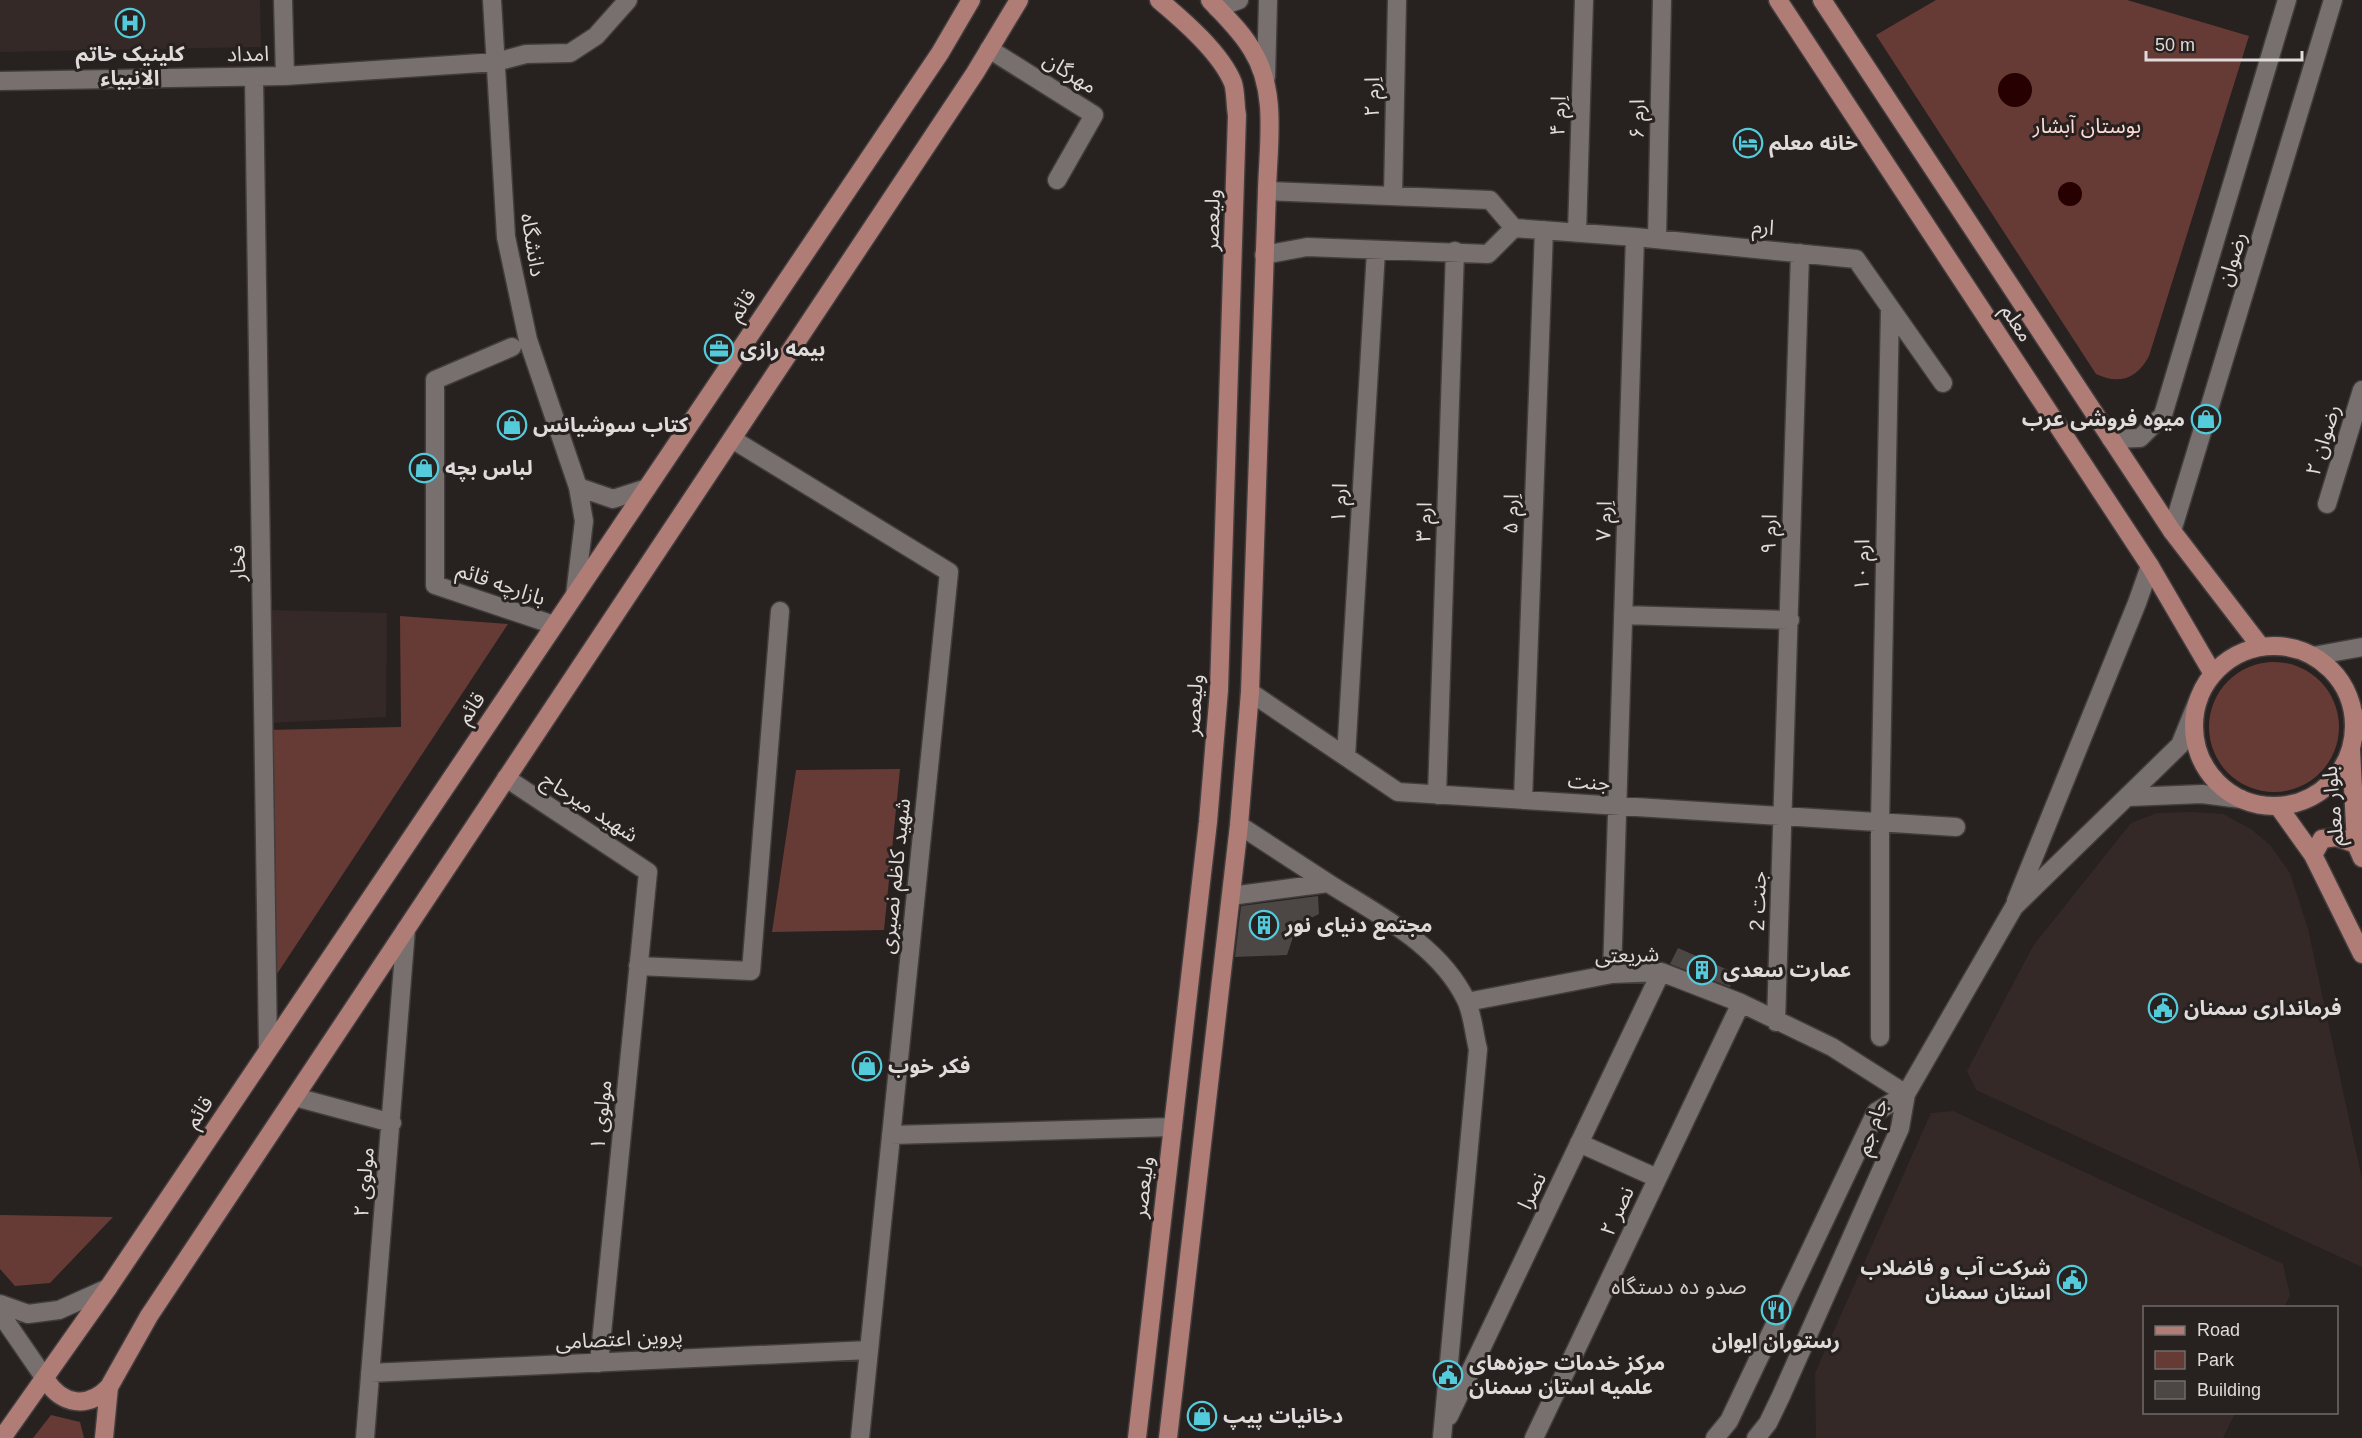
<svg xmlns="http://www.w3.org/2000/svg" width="2362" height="1438" font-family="Arial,'Noto Sans Arabic',sans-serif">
<rect width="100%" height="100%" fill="#272120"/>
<!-- built -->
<path fill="#342927" d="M0,0h260l1,47 -261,5z
M266,610l121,3 -1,104 -117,6z
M2192,812l31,2 28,15 19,16 20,28 18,56 54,250v88l-386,-177 -9,-19 66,-125 98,-123 26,-10z
M1953,1111l330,153 7,31 -6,12 -140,1v104l91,1 -12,25h-407l-1,-65 116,-260z"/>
<!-- green -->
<path fill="#673b35" d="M1936,0h191l122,36 -100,320c-12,23 -30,29 -53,18l-220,-339z
M400,616l108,8 -233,353 -8,-247 134,-3z
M2209 727a65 65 0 1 1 130 0a65 65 0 1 1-130 0Z
M900,769l-16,161 -112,2 24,-162z
M0,1215l113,2 -63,66 -35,3 -15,-17z
M51,1415l29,7 4,16h-51z"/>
<!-- water -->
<path fill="#270101" d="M1998 90a17 17 0 1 1 34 0a17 17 0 1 1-34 0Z
M2058 194a12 12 0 1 1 24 0a12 12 0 1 1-24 0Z"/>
<!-- building -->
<path fill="#4c4645" d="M1318,896l1,18 -12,6 -13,14 -7,21 -52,2 6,-51z
M1678,948l57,25 -5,14 -60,-23z"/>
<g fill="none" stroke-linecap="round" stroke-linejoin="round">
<!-- minor casing -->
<g stroke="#413d3c" stroke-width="21">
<path id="minor" d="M283,0l2,76
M492,0l14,237 22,103 50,147
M1217,8l22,-8
M989,49l105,66 -37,65
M254,77l14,972
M1266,77l2,-77
M0,81l285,-5 211,-14 30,-8 44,-1 26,-17 32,-36
M1393,195l4,-195
M1514,228l121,9 221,22 87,124
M1577,233l7,-233
M1657,239l5,-239
M1264,255l43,-8 181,7 26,-26 -24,-28 -223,-9
M512,347l-77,33v205l119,40
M732,439l217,133 -89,866
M2111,439l29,-1 23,-23 124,-415
M2327,504l35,-114
M2172,531l161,-531
M575,595l9,-74 -6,-34 35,12 34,-11
M1623,615l167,5
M2313,656l49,-9
M1250,692l148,100 558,35
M2354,722l8,-4
M1346,757l30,-506
M506,778l142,94 -49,491
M1437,795l18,-544
M2129,797l73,-3 39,5
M1523,800l21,-570
M1328,883c50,32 111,61 138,117 7,15 8,34 12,49l-36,389
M1231,896l97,-13 -89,-58
M2016,901l121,-298 13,-37
M638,966l113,5 29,-360
M1612,974l23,-737
M1467,1002l145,-28 49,-2 80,31 91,44 74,47
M1776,1022l24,-769
M1880,1037v-214l10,-515
M295,1097l97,26
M891,1135l282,-8
M1579,1143l78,35
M0,1304l28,10 31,-4 49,-22
M0,1313l46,67
M370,1373l499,-23
M1449,1416l212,-444
M365,1438l41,-509
M1534,1438l207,-435
M1715,1438l14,-17 147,-309 30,-18
M1756,1438l12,-15 13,-27 119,-268 6,-34 108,-187 166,-162 19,-47"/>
</g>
<!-- major casing -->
<g stroke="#413d3c" stroke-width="21">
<path id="major" d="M1778,0l372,566 63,108
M1822,0l350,531 89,116
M2194 726a80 80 0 1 1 160 0a80 80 0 1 1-160 0Z
M2351,750l5,94 6,14
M2278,806l35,49 49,99
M2313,855l9,-16 14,-2 20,7
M46,1380c16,25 42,29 63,7
M2,1438l106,-150 832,-1235 31,-53
M104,1438l5,-51 40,-71 826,-1243 44,-73
M1137,1438l71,-616 11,-132 18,-575c-2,-10 -1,-23 -4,-32 -12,-30 -49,-62 -74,-83
M1168,1438l71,-613 11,-133 17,-501c1,-46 11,-100 -15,-141 -10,-18 -28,-35 -42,-50"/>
</g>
<!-- minor -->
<use href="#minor" stroke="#77706f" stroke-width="18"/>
<!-- major -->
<use href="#major" stroke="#af7c76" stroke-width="18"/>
</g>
<!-- icons -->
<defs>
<g id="hospital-ring" transform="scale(1.5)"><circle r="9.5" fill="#272120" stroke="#53cbdb" stroke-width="1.5"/><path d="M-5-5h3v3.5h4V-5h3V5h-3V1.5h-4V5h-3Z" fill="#53cbdb"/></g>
<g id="hotel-ring" transform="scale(1.5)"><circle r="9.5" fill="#272120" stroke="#53cbdb" stroke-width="1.5"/><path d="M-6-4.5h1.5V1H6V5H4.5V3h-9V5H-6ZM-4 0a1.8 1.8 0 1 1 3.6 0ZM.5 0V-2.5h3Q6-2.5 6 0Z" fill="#53cbdb"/></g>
<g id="office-ring" transform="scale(1.5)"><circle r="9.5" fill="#272120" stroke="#53cbdb" stroke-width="1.5"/><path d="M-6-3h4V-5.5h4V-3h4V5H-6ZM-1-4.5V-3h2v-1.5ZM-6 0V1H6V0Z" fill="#53cbdb"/></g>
<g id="shop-ring" transform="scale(1.5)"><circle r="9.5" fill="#272120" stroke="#53cbdb" stroke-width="1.5"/><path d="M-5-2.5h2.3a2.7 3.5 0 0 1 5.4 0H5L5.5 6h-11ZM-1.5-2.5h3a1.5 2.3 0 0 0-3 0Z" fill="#53cbdb"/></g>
<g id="building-ring" transform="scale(1.5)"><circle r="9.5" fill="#272120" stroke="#53cbdb" stroke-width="1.5"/><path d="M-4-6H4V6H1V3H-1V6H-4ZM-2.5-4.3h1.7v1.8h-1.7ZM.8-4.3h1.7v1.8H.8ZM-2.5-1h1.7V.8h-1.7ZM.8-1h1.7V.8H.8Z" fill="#53cbdb"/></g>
<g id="civic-ring" transform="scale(1.5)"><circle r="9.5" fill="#272120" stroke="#53cbdb" stroke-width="1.5"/><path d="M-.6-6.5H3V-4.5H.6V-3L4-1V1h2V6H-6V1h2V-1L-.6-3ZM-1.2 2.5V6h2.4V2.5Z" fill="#53cbdb"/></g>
<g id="restaurant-ring" transform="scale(1.5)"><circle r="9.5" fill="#272120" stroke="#53cbdb" stroke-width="1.5"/><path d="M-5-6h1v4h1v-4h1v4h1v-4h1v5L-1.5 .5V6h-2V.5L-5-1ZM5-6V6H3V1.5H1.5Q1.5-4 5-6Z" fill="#53cbdb"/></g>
</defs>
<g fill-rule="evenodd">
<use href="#hospital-ring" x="130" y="23"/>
<use href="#hotel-ring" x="1748" y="143"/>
<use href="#office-ring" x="719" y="349"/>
<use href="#shop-ring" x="2206" y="419"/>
<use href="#shop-ring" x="512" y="425"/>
<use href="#shop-ring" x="424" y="468"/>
<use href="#building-ring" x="1264" y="925"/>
<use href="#building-ring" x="1702" y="970"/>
<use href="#civic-ring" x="2163" y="1008"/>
<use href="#shop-ring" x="867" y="1066"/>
<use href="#civic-ring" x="2072" y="1280"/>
<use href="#restaurant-ring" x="1776" y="1310"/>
<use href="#civic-ring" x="1448" y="1375"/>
<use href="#shop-ring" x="1202" y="1416"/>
</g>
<g text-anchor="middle" stroke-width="6" stroke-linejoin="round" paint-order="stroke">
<!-- poi labels -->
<g font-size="21" font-weight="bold" fill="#dfdbda" stroke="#272120" text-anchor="start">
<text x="130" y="61" text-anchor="middle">کلینیک خاتم<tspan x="130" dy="24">الانبیاء</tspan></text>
<text x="1769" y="150">خانه معلم</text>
<text x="740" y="356">بیمه رازی</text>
<text x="2185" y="426" text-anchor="end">میوه فروشی عرب</text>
<text x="533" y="432">کتاب سوشیانس</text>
<text x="445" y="475">لباس بچه</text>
<text x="1285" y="932">مجتمع دنیای نور</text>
<text x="1723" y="977">عمارت سعدی</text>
<text x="2184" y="1015">فرمانداری سمنان</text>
<text x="888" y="1073">فکر خوب</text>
<text x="2051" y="1275" text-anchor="end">شرکت آب و فاضلاب<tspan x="2051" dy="24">استان سمنان</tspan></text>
<text x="1776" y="1348" text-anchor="middle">رستوران ایوان</text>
<text x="1469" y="1370">مرکز خدمات حوزه‌های<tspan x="1469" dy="24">علمیه استان سمنان</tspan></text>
<text x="1223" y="1423">دخانیات پیپ</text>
</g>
<!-- street labels -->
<g font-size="21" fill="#dfdbda" stroke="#272120">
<text transform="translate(248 54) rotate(-1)" y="7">امداد</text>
<text transform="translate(1070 73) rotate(32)" y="7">مهرگان</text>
<text transform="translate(1372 97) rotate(-89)" y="7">اِرم ۲</text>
<text transform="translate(1558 116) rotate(-88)" y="7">اِرم ۴</text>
<text transform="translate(1637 119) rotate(-89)" y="7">ارم ۶</text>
<text transform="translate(1212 220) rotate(-88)" y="7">ولیعصر</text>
<text transform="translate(1763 227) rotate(5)" y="7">ارم</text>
<text transform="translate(533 245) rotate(81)" y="7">دانشگاه</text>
<text transform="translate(2232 259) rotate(-73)" y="7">رضوان</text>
<text transform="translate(742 305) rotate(-56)" y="7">قائم</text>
<text transform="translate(2017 323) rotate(57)" y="7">معلم</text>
<text transform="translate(2323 440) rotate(-73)" y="7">رضوان ۲</text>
<text transform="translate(1339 503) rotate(-87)" y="7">ارم ۱</text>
<text transform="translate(1511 514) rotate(-88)" y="7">اِرم ۵</text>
<text transform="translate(1604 521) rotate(-88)" y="7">اِرم ۷</text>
<text transform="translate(1424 522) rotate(-88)" y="7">ارم ۳</text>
<text transform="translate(1769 534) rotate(-88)" y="7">ارم ۹</text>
<text transform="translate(238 563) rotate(-91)" y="7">فخار</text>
<text transform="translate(1862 565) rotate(-89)" y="7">ارم ۱۰</text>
<text transform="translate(501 584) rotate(19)" y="7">بازارچه قائم</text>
<text transform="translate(1194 705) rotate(-86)" y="7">ولیعصر</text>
<text transform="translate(471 708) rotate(-56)" y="7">قائم</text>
<text transform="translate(1589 782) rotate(4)" y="7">جنت</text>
<text transform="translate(2333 806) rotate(-95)" y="7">بلوار معلم</text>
<text transform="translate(590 807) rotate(33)" y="7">شهید میرحاج</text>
<text transform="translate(895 876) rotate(-84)" y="7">شهید کاظم نصیری</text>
<text transform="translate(1758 901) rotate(-88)" y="7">جنت 2</text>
<text transform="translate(1627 955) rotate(-2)" y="7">شریعتی</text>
<text transform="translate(199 1112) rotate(-56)" y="7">قائم</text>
<text transform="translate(601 1115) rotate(-84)" y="7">مولوی ۱</text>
<text transform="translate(1872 1127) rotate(-71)" y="7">جام جم</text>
<text transform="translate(364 1182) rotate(-85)" y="7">مولوی ۲</text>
<text transform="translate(1143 1187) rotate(-83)" y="7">ولیعصر</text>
<text transform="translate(1532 1191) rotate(-64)" y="7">نصرا</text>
<text transform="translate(1617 1211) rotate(-65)" y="7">نصر ۲</text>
<text transform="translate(619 1339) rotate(-3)" y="7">پروین اعتصامی</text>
</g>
<!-- park labels -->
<g font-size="21" fill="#fddad5" stroke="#272120">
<text x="2087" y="133">بوستان آبشار</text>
</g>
<!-- neighbourhood labels -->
<g font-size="22" fill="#d6cecd" stroke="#272120">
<text x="1679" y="1294">صدو ده دستگاه</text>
</g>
</g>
<!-- legend -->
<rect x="2143" y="1306" width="195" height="108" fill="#272120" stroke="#716b6a" stroke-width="1.5"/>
<rect x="2155" y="1326" width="30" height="9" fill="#af7c76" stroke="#716b6a" stroke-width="1.5"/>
<text x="2197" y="1336" font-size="18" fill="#dfdbda">Road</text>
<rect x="2155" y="1351" width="30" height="18" fill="#673b35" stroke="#716b6a" stroke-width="1.5"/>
<text x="2197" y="1366" font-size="18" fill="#dfdbda">Park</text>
<rect x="2155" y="1381" width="30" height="18" fill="#4c4645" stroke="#716b6a" stroke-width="1.5"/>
<text x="2197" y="1396" font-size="18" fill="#dfdbda">Building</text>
<!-- scale -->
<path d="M2146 51v9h156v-9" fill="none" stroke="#dfdbda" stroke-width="3"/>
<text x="2155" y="51" font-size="18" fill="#dfdbda" stroke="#272120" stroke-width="4.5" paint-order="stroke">50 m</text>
</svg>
